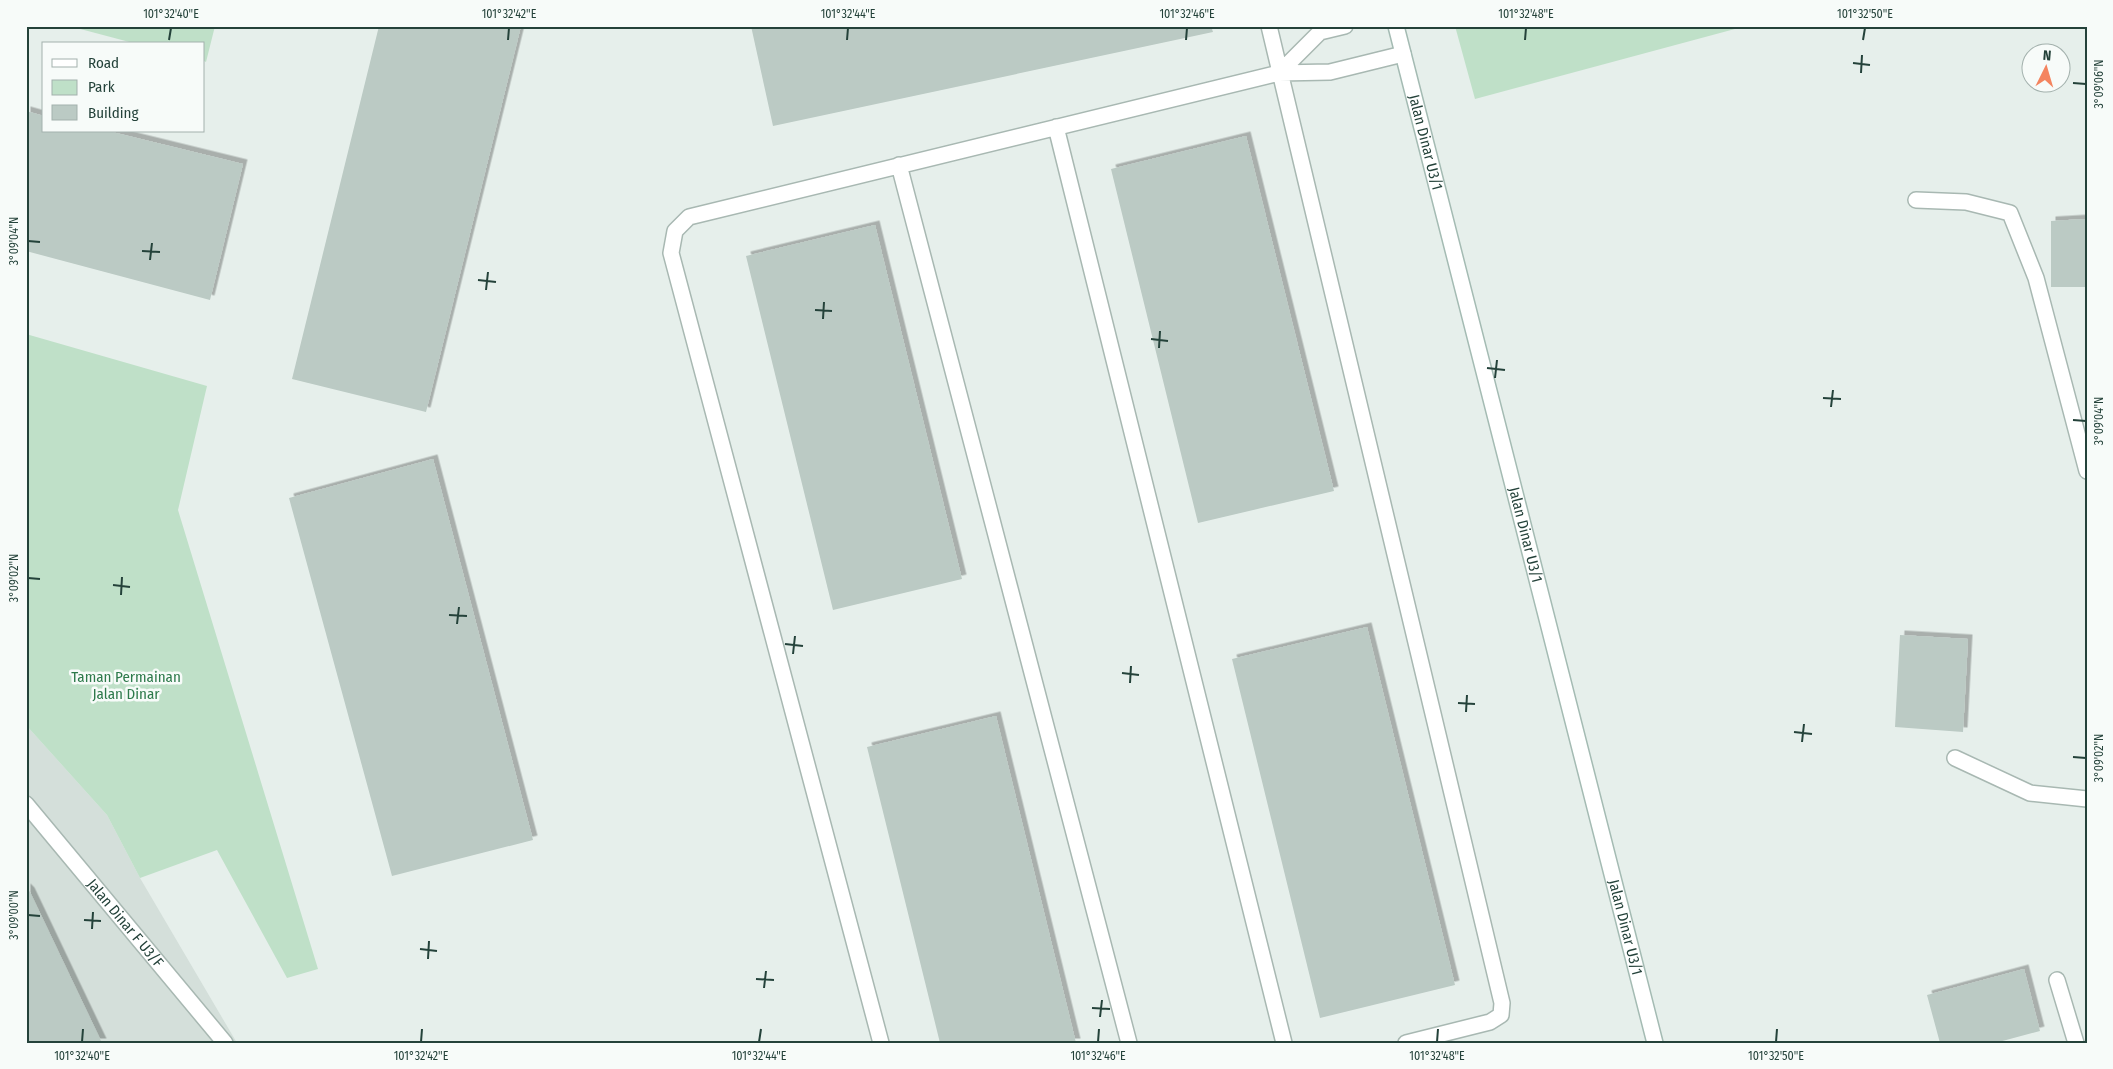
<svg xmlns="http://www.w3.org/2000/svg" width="2113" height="1069" font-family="'Fira Sans Condensed',sans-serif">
<defs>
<filter id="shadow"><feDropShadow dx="4.5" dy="-4.5" stdDeviation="0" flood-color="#0004"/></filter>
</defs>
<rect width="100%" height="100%" fill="#e6efeb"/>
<!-- built -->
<path fill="#d4dfda" d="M26,725l81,90 33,63 97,165h-211z"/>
<!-- green -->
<path fill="#bfe0c8" d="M69,26h146l-9,36 -2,-1v-17h-67z
M1455,26h291l-271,73z
M26,334l181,52 -29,124 140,459 -31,9 -70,-128 -77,28 -33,-63 -81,-90z"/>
<!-- building -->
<path fill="#bbcac4" filter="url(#shadow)" d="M379,26h142l-95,386 -134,-33z
M751,26h460l2,6 -440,94z
M26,111l18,5v15h64l135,33 -33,136 -184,-49z
M1246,136l88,355 -136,32 -87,-354z
M2085,219l1,68h-35v-66z
M875,225l87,354 -129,31 -87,-354z
M433,459l100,381 -141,36 -103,-378z
M1367,627l88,358 -135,33 -88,-359z
M1900,635l68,4 -5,93 -68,-5z
M996,716l80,327h-136l-73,-296z
M26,888l4,4 72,151h-76z
M2024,969l16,62 -45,12h-55l-13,-48z"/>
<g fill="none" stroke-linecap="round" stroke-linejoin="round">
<!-- lane casing -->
<g stroke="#a8b8b2" stroke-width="18">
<path id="lane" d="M1269,26l233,977 -1,12 -11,7 -84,21
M1279,73l41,-41 25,-6
M1056,127l228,916
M899,165l230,878
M1916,200l50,2 44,11 26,65 51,193
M1955,758l75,35 57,6
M881,1043l-210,-790 4,-22 14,-14 590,-144 51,-1 73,-18"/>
</g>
<!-- street casing -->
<g stroke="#a8b8b2" stroke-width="18">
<g id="street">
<path id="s1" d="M26,804l199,239"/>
<path d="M2057,980l19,63"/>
</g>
</g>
<!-- secondary casing -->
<g stroke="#a4bbb3" stroke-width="18">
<g id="secondary">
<path id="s2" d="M1396,26l259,1017"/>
</g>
</g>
<!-- lane -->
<use href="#lane" stroke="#fff" stroke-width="15"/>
<!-- street -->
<use href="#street" stroke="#fff" stroke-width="15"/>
<!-- secondary -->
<use href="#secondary" stroke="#fff" stroke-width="15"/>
</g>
<!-- ticks -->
<path fill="none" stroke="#24423a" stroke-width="2" d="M169,40l2,-12M508,40l1,-12M847,40l1,-12M1186,40l1,-12M1525,40l1,-12M1863,40l2,-12M1853,63l17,2M1861,73l1,-18M2073,83l13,1M28,241l12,1M142,251l18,1M150,260l2,-17M478,280l18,2M486,290l2,-18M815,310l17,1M823,319l1,-17M1151,339l17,2M1159,348l1,-17M1487,368l18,2M1495,378l2,-18M1823,398l18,1M1831,407l2,-17M2073,420l13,1M28,578l12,1M113,585l17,2M121,595l1,-18M449,615l18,1M457,624l2,-17M785,644l18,2M793,654l2,-18M1122,673l17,2M1130,683l1,-17M1458,703l17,1M1466,712l1,-17M1794,732l18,2M1802,742l2,-18M2073,757l13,1M28,915l12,1M84,920l17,1M92,929l1,-17M420,949l17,2M428,959l1,-18M756,979l18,1M764,988l2,-17M1092,1008l18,1M1100,1017l2,-17M82,1042l1,-13M421,1042l1,-13M759,1042l2,-13M1098,1042l1,-13M1437,1042l1,-13M1776,1042l1,-13"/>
<g text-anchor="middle" stroke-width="5" stroke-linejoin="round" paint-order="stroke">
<!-- street labels -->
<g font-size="15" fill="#24423a" stroke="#f7fbf9">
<text dy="5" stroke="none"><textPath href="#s2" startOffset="120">Jalan Dinar U3/1</textPath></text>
<text dy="5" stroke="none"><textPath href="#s2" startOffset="525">Jalan Dinar U3/1</textPath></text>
<text dy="5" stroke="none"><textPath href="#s1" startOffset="155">Jalan Dinar F U3/F</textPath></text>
<text dy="5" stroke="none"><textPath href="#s2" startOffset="930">Jalan Dinar U3/1</textPath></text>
</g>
<!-- park labels -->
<g font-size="15" fill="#2d7a4b" stroke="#f7fbf9">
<text x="126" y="682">Taman Permainan<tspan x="126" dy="17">Jalan Dinar</tspan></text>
</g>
</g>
<!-- border -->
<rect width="2113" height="1069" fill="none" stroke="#f7fbf9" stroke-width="55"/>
<!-- legend -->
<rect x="42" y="42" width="162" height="90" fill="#f7fbf9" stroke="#a3b1ad"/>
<rect x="52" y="59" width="25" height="8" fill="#ffffff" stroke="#a3b1ad"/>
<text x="88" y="68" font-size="15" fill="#24423a">Road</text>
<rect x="52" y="80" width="25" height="15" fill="#bfe0c8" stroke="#a3b1ad"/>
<text x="88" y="92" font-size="15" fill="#24423a">Park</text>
<rect x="52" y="105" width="25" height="15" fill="#bbcac4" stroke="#a3b1ad"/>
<text x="88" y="118" font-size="15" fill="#24423a">Building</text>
<!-- north arrow -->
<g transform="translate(2046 68) rotate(5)"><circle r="24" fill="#f7fbf9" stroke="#a3b1ad"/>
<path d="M0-4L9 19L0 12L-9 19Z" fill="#f4845f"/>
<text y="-8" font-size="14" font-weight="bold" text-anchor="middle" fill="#24423a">N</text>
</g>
<rect x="28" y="28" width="2058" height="1014" fill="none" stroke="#24423a" stroke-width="2"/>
<g font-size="12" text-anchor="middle" fill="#24423a">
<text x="171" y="18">101°32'40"E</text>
<text x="509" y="18">101°32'42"E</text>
<text x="848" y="18">101°32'44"E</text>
<text x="1187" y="18">101°32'46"E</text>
<text x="1526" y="18">101°32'48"E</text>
<text x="1865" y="18">101°32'50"E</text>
<text transform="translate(2099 84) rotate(-90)" y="4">3°09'06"N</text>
<text transform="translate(14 241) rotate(-90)" y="4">3°09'04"N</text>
<text transform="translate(2099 421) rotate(-90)" y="4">3°09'04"N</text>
<text transform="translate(14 578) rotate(-90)" y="4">3°09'02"N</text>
<text transform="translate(2099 758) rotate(-90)" y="4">3°09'02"N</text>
<text transform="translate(14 915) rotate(-90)" y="4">3°09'00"N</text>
<text x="82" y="1060">101°32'40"E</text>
<text x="421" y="1060">101°32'42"E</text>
<text x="759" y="1060">101°32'44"E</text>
<text x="1098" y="1060">101°32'46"E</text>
<text x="1437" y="1060">101°32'48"E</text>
<text x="1776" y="1060">101°32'50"E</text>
</g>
</svg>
